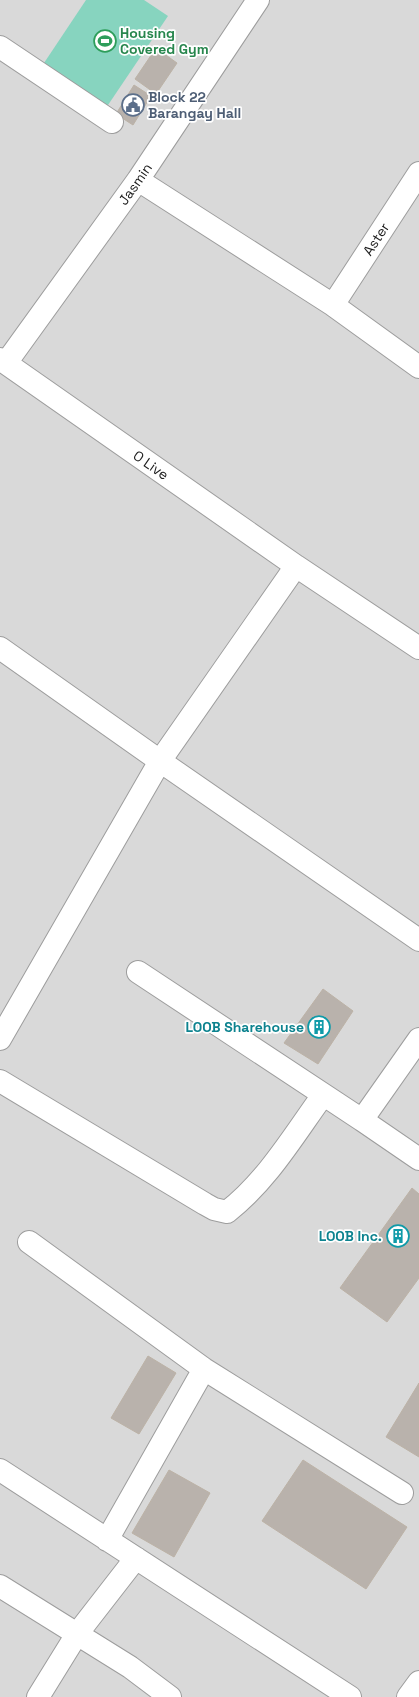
<svg xmlns="http://www.w3.org/2000/svg" width="419" height="1697" font-family="'Space Grotesk',sans-serif">
<rect width="100%" height="100%" fill="#eceae2"/>
<!-- residential -->
<path fill="#d9d9d9" d="M0,0h419v1697h-419z"/>
<!-- pitch -->
<path fill="#87d4bf" d="M86,0h58l24,16 -62,92 -64,-42z"/>
<!-- building -->
<path fill="#b9b2ac" stroke="#bcb2a6" d="M156,48l21,15 -21,31 -21,-15z
M134,85l17,11 -18,29 -17,-11z
M323,989l30,22 -35,53 -34,-21z
M412,1188l7,6v84l-32,44 -47,-34z
M148,1356l28,17 -37,61 -28,-16z
M419,1383v74l-33,-20z
M303,1460l104,67 -41,62 -104,-68z
M169,1470l41,23 -36,64 -42,-24z"/>
<g fill="none" stroke-linecap="round" stroke-linejoin="round">
<!-- minor casing -->
<g stroke="#9d9d9d" stroke-width="24">
<path id="minor" d="M0,47l112,75
M138,180l195,125 86,62
M333,305l86,-132
M0,359l296,207 123,82
M6,363l132,-183 120,-180
M0,648l160,113 259,179
M138,972l224,148 57,-81
M0,1039l160,-278 136,-195
M0,1081l205,123 9,5 13,3c40,-31 67,-77 96,-117
M362,1120l57,39
M29,1242l175,127 198,124
M0,1470l350,227
M107,1540l97,-171
M0,1586l130,81 40,30
M38,1697l39,-63 59,-76
M408,1697l11,-15"/>
</g>
<!-- minor -->
<use href="#minor" stroke="#fff" stroke-width="22"/>
</g>
<!-- icons -->
<defs>
<g id="stadium-ring" transform="scale(1.15)"><circle r="9.5" fill="#fff" stroke="#2e9e5b" stroke-width="1.5"/><path d="M0-5a6.5 5 0 1 0 0 10a6.5 5 0 1 0 0-10ZM-3.5-1.8h7v3.6h-7Z" fill="#2e9e5b"/></g>
<g id="civic-ring" transform="scale(1.15)"><circle r="9.5" fill="#fff" stroke="#5c6f8a" stroke-width="1.5"/><path d="M-.6-6.5H3V-4.5H.6V-3L4-1V1h2V6H-6V1h2V-1L-.6-3ZM-1.2 2.5V6h2.4V2.5Z" fill="#5c6f8a"/></g>
<g id="building-ring" transform="scale(1.15)"><circle r="9.5" fill="#fff" stroke="#0f9aa8" stroke-width="1.5"/><path d="M-4-6H4V6H1V3H-1V6H-4ZM-2.5-4.3h1.7v1.8h-1.7ZM.8-4.3h1.7v1.8H.8ZM-2.5-1h1.7V.8h-1.7ZM.8-1h1.7V.8H.8Z" fill="#0f9aa8"/></g>
</defs>
<g fill-rule="evenodd">
<use href="#stadium-ring" x="105" y="41"/>
<use href="#civic-ring" x="133" y="105"/>
<use href="#building-ring" x="319" y="1027"/>
<use href="#building-ring" x="398" y="1236"/>
</g>
<g text-anchor="middle" stroke-width="3.5" stroke-linejoin="round" paint-order="stroke">
<!-- leisure labels -->
<g font-size="14" font-weight="bold" fill="#27864d" stroke="#fff" text-anchor="start">
<text x="120" y="38">Housing<tspan x="120" dy="16">Covered Gym</tspan></text>
</g>
<!-- service labels -->
<g font-size="14" font-weight="bold" fill="#4e5e75" stroke="#fff" text-anchor="start">
<text x="148" y="102">Block 22<tspan x="148" dy="16">Barangay Hall</tspan></text>
</g>
<!-- street labels -->
<g font-size="14" fill="#1c1c1c" stroke="#fff">
<text transform="translate(135 184) rotate(-55)" y="5">Jasmin</text>
<text transform="translate(376 239) rotate(-57)" y="5">Aster</text>
<text transform="translate(151 465) rotate(35)" y="5">O Live</text>
</g>
<!-- culture labels -->
<g font-size="14" font-weight="bold" fill="#0d838f" stroke="#fff" text-anchor="end">
<text x="304" y="1032">LOOB Sharehouse</text>
<text x="382" y="1241">LOOB Inc.</text>
</g>
</g>
</svg>
